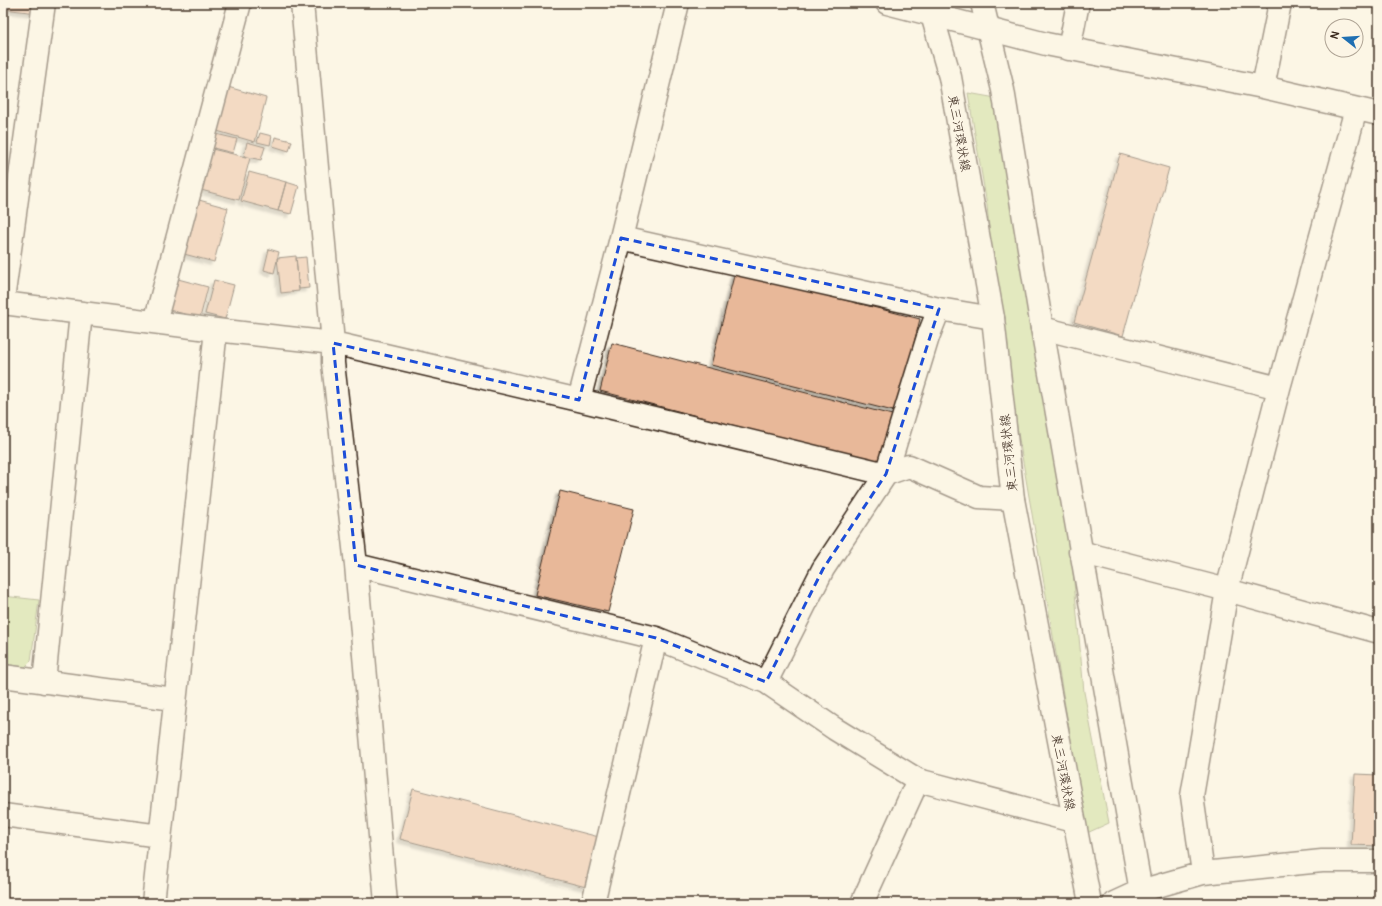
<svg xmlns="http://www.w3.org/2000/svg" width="1382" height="906" font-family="Pangolin,'Klee One',sans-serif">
<defs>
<filter id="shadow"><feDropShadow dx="-3.5" dy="3.5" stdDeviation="1" flood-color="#0004"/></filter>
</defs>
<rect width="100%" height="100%" fill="#fcf5e5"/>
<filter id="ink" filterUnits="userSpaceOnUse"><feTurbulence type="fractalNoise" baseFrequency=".025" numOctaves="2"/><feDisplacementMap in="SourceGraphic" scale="8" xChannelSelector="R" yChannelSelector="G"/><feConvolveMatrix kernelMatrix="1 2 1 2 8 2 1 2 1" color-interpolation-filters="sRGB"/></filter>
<g filter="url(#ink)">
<!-- green -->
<path fill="#c5da90" stroke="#808257" d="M968,93l28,5 75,451 13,143 25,131 -22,10 -91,-528 -9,-100z
M3,596l36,4 -8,61 -6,6 -22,-3z"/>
<!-- building -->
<path fill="#e8b899" stroke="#3b2a1e" filter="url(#shadow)" d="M3,3h35l-1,10 -34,-4z
M228,87l38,11 -11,44 -38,-11z
M260,133l12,3 -2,9 -13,-3z
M216,134l21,5 -4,14 -20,-5z
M275,137l17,4 -3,10 -16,-5z
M247,142l18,5 -4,13 -17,-4z
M212,149l38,9 -11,42 -38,-10z
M1120,154l49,14 -46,168 -49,-14z
M249,172l37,10 -8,29 -37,-10z
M286,182l13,4 -8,28 -13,-3z
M199,200l29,8 -14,54 -30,-8z
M269,249l10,3 -5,21 -10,-3z
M296,256l3,35 -18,2 -4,-35z
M306,257l3,31 -10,1 -3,-31z
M735,272l185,47 -23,93 -186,-47z
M178,279l30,8 -8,31 -31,-8z
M214,280l20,5 -9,34 -20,-5z
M612,343l288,74 -13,48 -287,-74z
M560,491l74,18 -26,103 -73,-17z
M1355,774l24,1v71l-28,-1z
M413,789l186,48 -13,50 -186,-48z"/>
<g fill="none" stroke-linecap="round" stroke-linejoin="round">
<!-- minor casing -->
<g stroke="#3b2a1e" stroke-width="25">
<path id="minor" d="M302,3l31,340v20l23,202 30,338
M887,3l159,41 217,43 116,27
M1069,49l9,-46
M1263,87l17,-84
M621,238l318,71 54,9
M3,300l41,-297
M3,303l213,27 117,13 246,57 307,74 23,-8 70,31 34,2
M155,322l85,-319
M1042,328l237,60
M579,400l42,-162 57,-235
M1080,552l147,38 152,42
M356,565l300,73 110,44 69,47 83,51 155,41
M3,676l171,23
M44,682l37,-369
M766,682l57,-113 63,-95 42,-137 11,-28
M3,815l157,21
M1203,873l-11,-77 35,-206 52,-202 77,-279
M153,903l63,-573
M593,903l63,-265
M862,903l56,-123
M1114,903l26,-12 63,-18 119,-12h57"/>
</g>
<!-- major casing -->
<g stroke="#3b2a1e" stroke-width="25">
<path id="major" d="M930,3l2,12 18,62 43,241 20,181 77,404
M982,3l21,87 39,238 101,575"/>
</g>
<!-- minor -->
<use href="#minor" stroke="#fcf5e5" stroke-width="22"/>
<!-- major -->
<use href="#major" stroke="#fcf5e5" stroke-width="22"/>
</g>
</g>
<!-- marked area -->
<path d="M0 0H1382V906H0ZM621,238l318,71 -53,165 -63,95 -57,113 -110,-44 -300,-73 -23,-222 246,57z" fill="#fcf5e5" fill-opacity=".55" fill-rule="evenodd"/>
<path fill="none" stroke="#1d4ed8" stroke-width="3" stroke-dasharray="8 5" stroke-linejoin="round" d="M621,238l318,71 -53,165 -63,95 -57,113 -110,-44 -300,-73 -23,-222 246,57z"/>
<g text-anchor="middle" stroke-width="3" stroke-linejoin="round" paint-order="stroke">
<!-- street labels -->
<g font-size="13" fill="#3b2a1e" stroke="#fcf5e5">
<text transform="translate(960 133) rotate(80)" y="5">東三河環状線</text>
<text transform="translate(1008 453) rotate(-96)" y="5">東三河環状線</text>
<text transform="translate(1064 772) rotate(79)" y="5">東三河環状線</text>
</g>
</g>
<!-- margin -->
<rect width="1382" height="906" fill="none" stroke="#fcf5e5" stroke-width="16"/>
<rect x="8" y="8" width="1366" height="890" fill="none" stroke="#3b2a1e" stroke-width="1.5" filter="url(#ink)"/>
<!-- north arrow -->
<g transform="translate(1344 38) rotate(287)"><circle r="19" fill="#fcf5e5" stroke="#afa495"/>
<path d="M0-3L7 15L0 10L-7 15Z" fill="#1f6fb2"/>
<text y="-6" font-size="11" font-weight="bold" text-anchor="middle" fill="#3b2a1e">N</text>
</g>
</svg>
